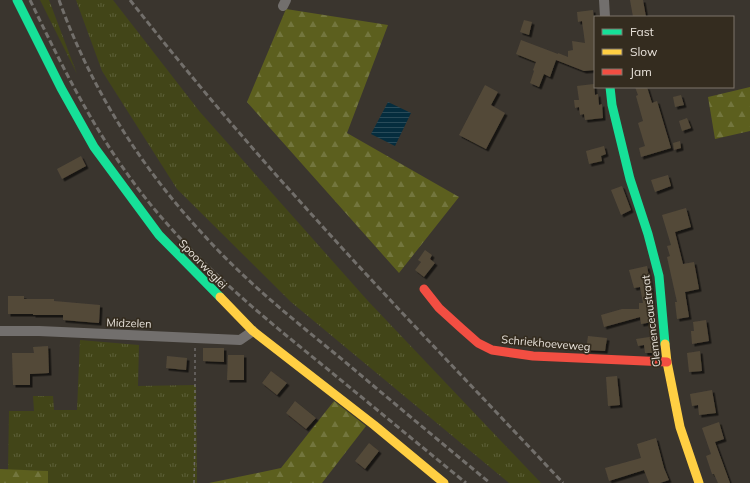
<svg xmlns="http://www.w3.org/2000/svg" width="750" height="483" font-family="Mulish,sans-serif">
<defs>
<pattern id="grass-tufts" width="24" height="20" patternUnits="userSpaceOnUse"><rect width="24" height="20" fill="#424518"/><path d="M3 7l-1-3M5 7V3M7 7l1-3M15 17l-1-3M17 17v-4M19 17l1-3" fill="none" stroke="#5d6039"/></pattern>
<pattern id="forest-firs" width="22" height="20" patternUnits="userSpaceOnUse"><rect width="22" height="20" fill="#5c5f1e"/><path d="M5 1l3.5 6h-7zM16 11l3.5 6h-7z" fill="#73763e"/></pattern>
<pattern id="water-rules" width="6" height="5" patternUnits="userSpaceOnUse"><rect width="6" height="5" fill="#052d3e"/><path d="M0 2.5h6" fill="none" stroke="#294b59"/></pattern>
<filter id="shadow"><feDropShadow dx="2.5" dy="2.5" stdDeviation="0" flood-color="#0009"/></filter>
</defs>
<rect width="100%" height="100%" fill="#3a352e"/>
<!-- grass -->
<path fill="url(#grass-tufts)" d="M40,0h9l28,74z
M76,0h37l87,112 168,189 173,182h-32l-218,-181 -114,-113 -75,-118z
M80,340l59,5 -1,41 58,-1 1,98h-149v-12l-40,-1 1,-59h25l-1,-15h20l1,14h23z"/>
<!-- forest -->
<path fill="url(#forest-firs)" d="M286,9l102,16 -41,108 112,64 -60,76 -152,-171z
M750,87v44l-35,8 -7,-42z
M334,401l32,25 -44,57h-113l72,-15z
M0,469l48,2v12h-48z"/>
<!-- water -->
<path fill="url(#water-rules)" d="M388,102l23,11 -16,33 -24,-12z"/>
<!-- building -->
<path fill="#534939" filter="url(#shadow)" d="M630,0h13l3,17h-13z
M593,10l2,19v41l-11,1 -28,-11 -6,17 -6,-3 -5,13 -9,-4 4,-12 -1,-1 3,-8 -20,-8 5,-14 37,14v-1l10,4v-6l5,-1 -1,-9 13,2 -3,-22 -4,1 -1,-10z
M524,20l8,2 -3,13 -9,-3z
M594,84l1,11 3,-1 1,11 3,-1 1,14 -18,2 -1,-6 -4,1 -1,-8 -4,1 -1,-8h5l-2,-14z
M485,85l13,7 -7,13 14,8 -19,36 -27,-14z
M635,87h12l5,16 5,-2 14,47 -30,9 -2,-9 6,-2 -7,-23 5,-2 -7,-25 2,-1z
M681,95l3,10 -9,2 -2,-10z
M687,118l4,10 -9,3 -3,-10z
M680,141l1,7 -7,2 -1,-7z
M604,146l2,8 -5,2 1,5 -13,3 -3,-13z
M81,156l5,10 -24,13 -5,-10z
M668,175l3,11 -16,6 -4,-12z
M622,186l9,24 -10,5 -10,-25z
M686,208l5,19 -16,5 8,32 11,-2 5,27 -14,3 4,25 -12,2 -2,-17h2l-10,-45 3,-1 -3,-10 4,-1 -9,-30z
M425,250l7,5 -2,4 5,4 -11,14 -9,-7 6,-8 -3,-2z
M647,266l4,20 2,36 -12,2 -1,-7 -36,10 -3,-12 21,-6h17v-6h4l-3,-16 -6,1 -5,-18z
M8,296h16v3h30v2l46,4 -1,18 -36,-3v-5h-30v-1h-25z
M706,320l3,21 -17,3 -1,-13h3l-1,-9z
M588,336l19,2 -2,13 -19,-1z
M656,336l2,17h-13l-1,-8 -6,1 -2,-7z
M48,346l1,27 -19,1v11h-17l-1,-32h22l-1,-6z
M203,348h21v14l-21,-1z
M700,351l2,20 -13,1 -2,-19z
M228,355h16v25h-17z
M167,356l20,2 -1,12 -20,-2z
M271,371l16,12 -10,12 -15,-12z
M617,376l3,29 -12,1 -2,-29z
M712,390l4,23 -17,2 -1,-10 -6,1 -2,-12z
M295,401l21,17 -10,11 -20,-16z
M719,422l5,17 -9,3 15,41h-12l-4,-9h-2l-6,-18 5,-2 -9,-26z
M656,438l8,30 5,12 -9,3h-11l-5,-13 -35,11 -4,-13 36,-10 -4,-14z
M369,443l10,8 -14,18 -10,-8z"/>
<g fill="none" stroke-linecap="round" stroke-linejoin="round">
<!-- path -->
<path stroke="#6f6b69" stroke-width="1.5" stroke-dasharray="3 3" stroke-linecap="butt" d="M194,483l1,-44v-91"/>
<!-- street -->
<path stroke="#726f6d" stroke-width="10" d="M604,0l1,17
M283,6l3,-6
M0,331h39l201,9 13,-9"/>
<!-- fast -->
<path stroke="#16e098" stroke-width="9" d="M17,0l44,88 33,59 65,88 61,62
M610,87l2,18 18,74 18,55 11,42 6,68"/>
<!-- slow -->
<path stroke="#ffcf43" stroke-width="9" d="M220,297l33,34 121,94 70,58
M665,344l2,18 13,65 19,56"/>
<!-- jam -->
<path stroke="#f24e42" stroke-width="9" d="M424,289l15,19 22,20 17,15 14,7 41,6 134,6"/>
<!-- rail -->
<path stroke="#726f6b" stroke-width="3" stroke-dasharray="6 3" stroke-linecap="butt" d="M30,0c30,62 60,123 101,179 52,72 120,128 189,184 49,40 97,80 146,120
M59,0c31,86 80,165 142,232 41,46 89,85 137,124 50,42 101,85 152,127
M130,0c56,71 114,140 175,207 84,94 172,184 258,276"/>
</g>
<g text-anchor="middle" stroke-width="3.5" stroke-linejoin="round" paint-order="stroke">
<!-- street labels -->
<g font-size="11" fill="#e9e3db" stroke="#342c1f">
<text transform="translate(203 264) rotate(46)" y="4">Spoorweglei</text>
<text transform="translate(651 321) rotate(-97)" y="4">Clemenceaustraat</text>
<text transform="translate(129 323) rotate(2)" y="4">Midzelen</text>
<text transform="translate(546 343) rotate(5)" y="4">Schriekhoeveweg</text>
</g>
</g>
<!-- legend -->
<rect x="594" y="16" width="140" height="72" fill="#342c1f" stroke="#7c756a"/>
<rect x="602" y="29" width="20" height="6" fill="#16e098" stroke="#7c756a"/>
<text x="630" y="36" font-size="12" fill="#e9e3db">Fast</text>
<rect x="602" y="49" width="20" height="6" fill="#ffcf43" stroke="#7c756a"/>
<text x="630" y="56" font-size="12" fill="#e9e3db">Slow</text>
<rect x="602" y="69" width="20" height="6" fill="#f24e42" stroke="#7c756a"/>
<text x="630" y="76" font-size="12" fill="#e9e3db">Jam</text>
</svg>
